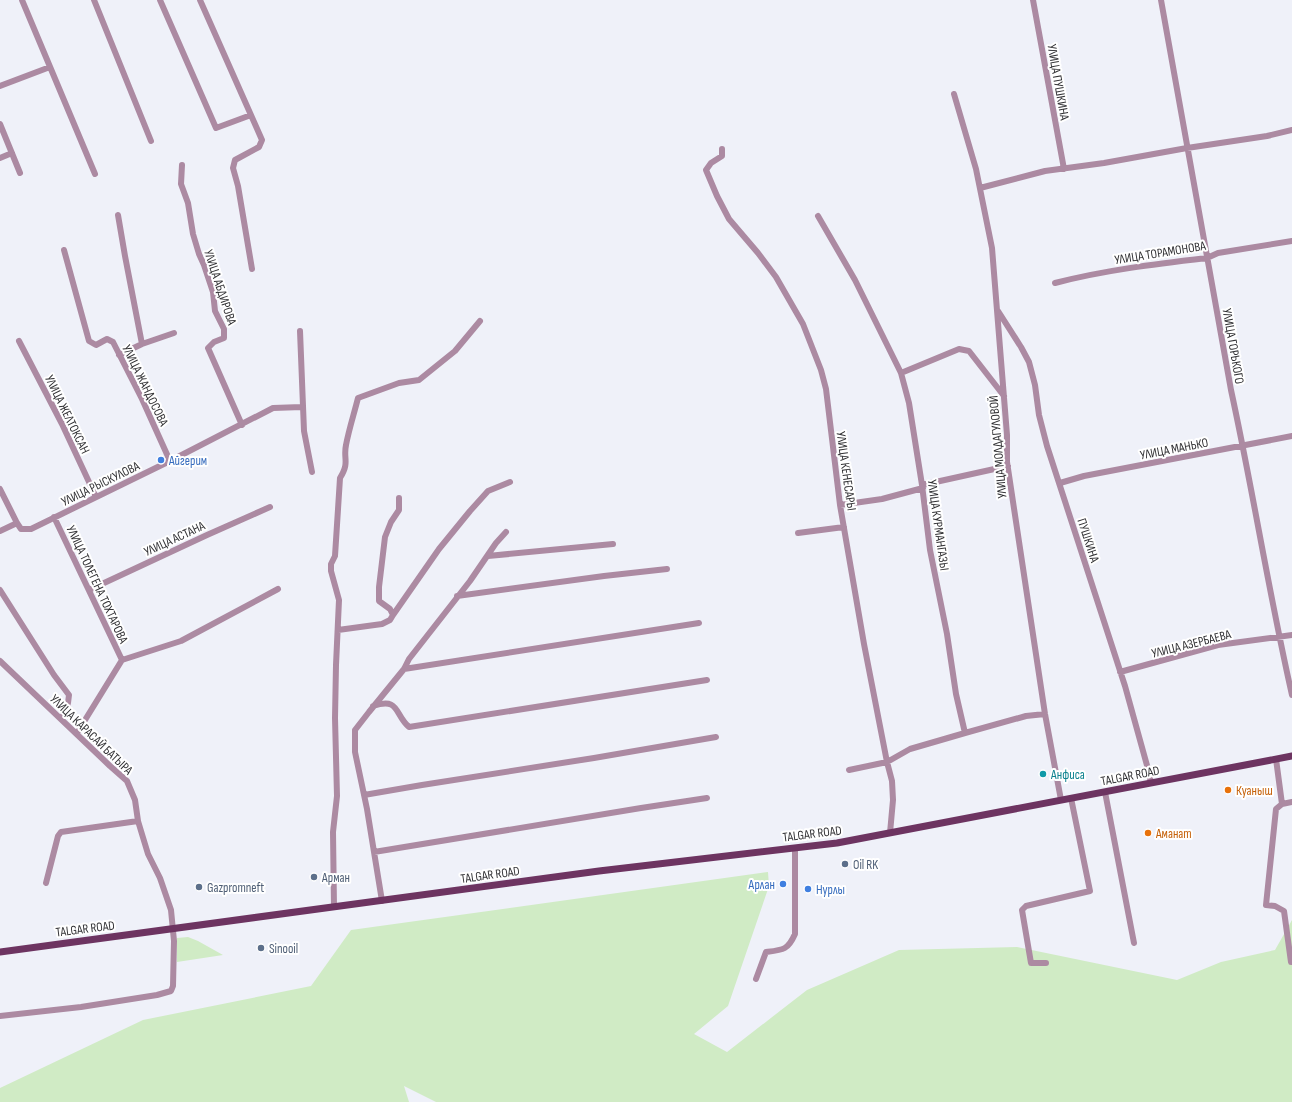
<svg xmlns="http://www.w3.org/2000/svg" width="1292" height="1102" font-family="'Sofia Sans Condensed',sans-serif">
<rect width="100%" height="100%" fill="#eff1f9"/>
<!-- green -->
<path fill="#d0ebc5" d="M768,872l1,14 -41,120 -34,28 33,18 80,-62 92,-40 118,-3 160,33 44,-18 54,-12 17,-30v182h-856l-32,-16 5,16h-409v-14l143,-68 168,-34 40,-56z
M188,937l10,4 25,14 -46,7v-24z"/>
<g fill="none" stroke-linecap="round" stroke-linejoin="round">
<!-- minor -->
<path stroke="#ac8aa2" stroke-width="6" d="M22,0l73,174
M94,0l57,141
M160,0l56,128 35,-13
M200,0l62,140 -3,7 -24,13 -2,8 5,18 14,83
M1033,0l31,169
M1161,0l70,390c22,101 38,204 61,305
M0,86l50,-19
M954,94l22,75 16,79 15,187v27l38,252 16,86
M0,124l20,49
M722,149v7l-11,7 -5,7 11,26 12,23 29,34 18,24 27,47 18,46 5,19 14,116 24,139 23,118 5,19 1,19 -3,33
M0,158l12,-5
M182,165l-1,19 7,19 5,31 6,20 5,11 9,27 2,19 9,18v9l-10,4 -6,6 34,77
M980,188l65,-17 59,-8 83,-15 80,-12 25,-6
M118,215l7,41 17,88 -23,11
M818,216l37,64 46,93 8,30 13,82 8,65 17,84 9,60 9,39 -55,16 -23,13 -38,8
M64,250l25,91 7,4 11,-6 6,3 29,57 28,62
M1055,283c50,-13 101,-19 152,-25l11,-5 74,-12
M998,311l23,36 8,15 6,23 4,30 8,31 78,240 23,83 3,14
M300,331l4,100 8,41
M19,341l43,83 34,73
M142,344l32,-11
M901,373l58,-24 10,2 35,45
M1060,483l24,-7 208,-40
M922,485l86,-19
M0,489l17,34 4,6h10l139,-68 103,-53 29,-1
M840,505l42,-6 41,-11
M54,517l68,143 -45,73
M0,531l17,-8
M798,533l46,-6
M488,556l125,-12
M0,590l54,85 15,20 -1,8 -6,16
M89,590l118,-55 63,-28
M457,596l147,-20 63,-7
M393,615l46,-66 31,-38 18,-20 22,-9
M338,630l44,-6 8,-4 3,-5 -3,-6 -11,-8v-14l6,-50 6,-15 8,-12v-12
M122,660l59,-19 97,-52
M0,661l110,105 17,15 8,19 3,21 10,33 12,24 11,32 3,31 -1,45 -2,5 -14,4 -76,12 -81,9
M404,669l295,-46
M1120,672l98,-27 74,-10
M373,706c27,-9 21,8 36,21l298,-47
M965,733l61,-17 19,-2
M1276,759l6,45 -6,5 -10,96 9,1 9,5 7,51h1
M1105,792l29,151
M364,795l58,-10 172,-27 122,-21
M1282,804l10,-2
M374,852l267,-44 66,-10
M46,883l12,-47 3,-4 77,-11
M382,901l-15,-92 -12,-57v-22l14,-18 35,-43 5,-10 61,-78 26,-38 10,-11
M334,907l-1,-75 4,-36 -2,-78 1,-53 3,-65 -8,-29v-7l4,-8 5,-78c10,-16 3,-19 6,-33 3,-16 8,-31 12,-47l41,-15 20,-3 36,-29 25,-30
M1046,963h-15l-9,-53 4,-4 64,-15 -19,-93
M756,979l10,-27c17,-2 22,-2 29,-18v-86"/>
<!-- major -->
<path stroke="#6d3461" stroke-width="7" d="M0,952l599,-81 238,-28 455,-87"/>
</g>
<!-- markers -->
<g fill="#3f7fe0" stroke="#fff" stroke-width="1.5">
<circle cx="161" cy="460" r="4"/>
<circle cx="783" cy="884" r="4"/>
<circle cx="808" cy="889" r="4"/>
</g>
<circle fill="#0f9aa8" stroke="#fff" stroke-width="1.5" cx="1043" cy="774" r="4"/>
<g fill="#e8710a" stroke="#fff" stroke-width="1.5">
<circle cx="1228" cy="790" r="4"/>
<circle cx="1148" cy="833" r="4"/>
</g>
<g fill="#5c6f8a" stroke="#fff" stroke-width="1.5">
<circle cx="845" cy="864" r="4"/>
<circle cx="314" cy="877" r="4"/>
<circle cx="199" cy="887" r="4"/>
<circle cx="261" cy="948" r="4"/>
</g>
<g text-anchor="middle" stroke-width="4" stroke-linejoin="round" paint-order="stroke">
<!-- street labels -->
<g font-size="13" fill="#303033" stroke="#fff">
<text transform="translate(1059 82) rotate(80)" y="5">УЛИЦА ПУШКИНА</text>
<text transform="translate(1160 252) rotate(-9)" y="5">УЛИЦА ТОРАМОНОВА</text>
<text transform="translate(221 287) rotate(72)" y="5">УЛИЦА АБДИРОВА</text>
<text transform="translate(1234 346) rotate(80)" y="5">УЛИЦА ГОРЬКОГО</text>
<text transform="translate(146 385) rotate(64)" y="5">УЛИЦА ЖАНДОСОВА</text>
<text transform="translate(68 414) rotate(64)" y="5">УЛИЦА ЖЕЛТОКСАН</text>
<text transform="translate(997 447) rotate(-95)" y="5">УЛИЦА МОЛДАГУЛОВОЙ</text>
<text transform="translate(1174 448) rotate(-11)" y="5">УЛИЦА МАНЬКО</text>
<text transform="translate(847 471) rotate(82)" y="5">УЛИЦА КЕНЕСАРЫ</text>
<text transform="translate(100 483) rotate(-26)" y="5">УЛИЦА РЫСКУЛОВА</text>
<text transform="translate(939 525) rotate(82)" y="5">УЛИЦА КУРМАНГАЗЫ</text>
<text transform="translate(174 538) rotate(-25)" y="5">УЛИЦА АСТАНА</text>
<text transform="translate(1089 540) rotate(72)" y="5">ПУШКИНА</text>
<text transform="translate(98 584) rotate(65)" y="5">УЛИЦА ТОЛЕГЕНА ТОХТАРОВА</text>
<text transform="translate(1191 643) rotate(-14)" y="5">УЛИЦА АЗЕРБАЕВА</text>
<text transform="translate(92 734) rotate(44)" y="5">УЛИЦА КАРАСАЙ БАТЫРА</text>
<text transform="translate(1130 775) rotate(-11)" y="5">TALGAR ROAD</text>
<text transform="translate(812 833) rotate(-7)" y="5">TALGAR ROAD</text>
<text transform="translate(490 874) rotate(-8)" y="5">TALGAR ROAD</text>
<text transform="translate(85 928) rotate(-7)" y="5">TALGAR ROAD</text>
</g>
<!-- shop labels -->
<g font-size="13" fill="#366cbe" stroke="#fff" text-anchor="start">
<text x="169" y="465">Айгерим</text>
<text x="775" y="889" text-anchor="end">Арлан</text>
<text x="816" y="894">Нурлы</text>
</g>
<!-- culture labels -->
<g font-size="13" fill="#0d838f" stroke="#fff" text-anchor="start">
<text x="1051" y="779">Анфиса</text>
</g>
<!-- food labels -->
<g font-size="13" fill="#c56008" stroke="#fff" text-anchor="start">
<text x="1236" y="795">Куаныш</text>
<text x="1156" y="838">Аманат</text>
</g>
<!-- service labels -->
<g font-size="13" fill="#4e5e75" stroke="#fff" text-anchor="start">
<text x="853" y="869">Oil RK</text>
<text x="322" y="882">Арман</text>
<text x="207" y="892">Gazpromneft</text>
<text x="269" y="953">Sinooil</text>
</g>
</g>
</svg>
